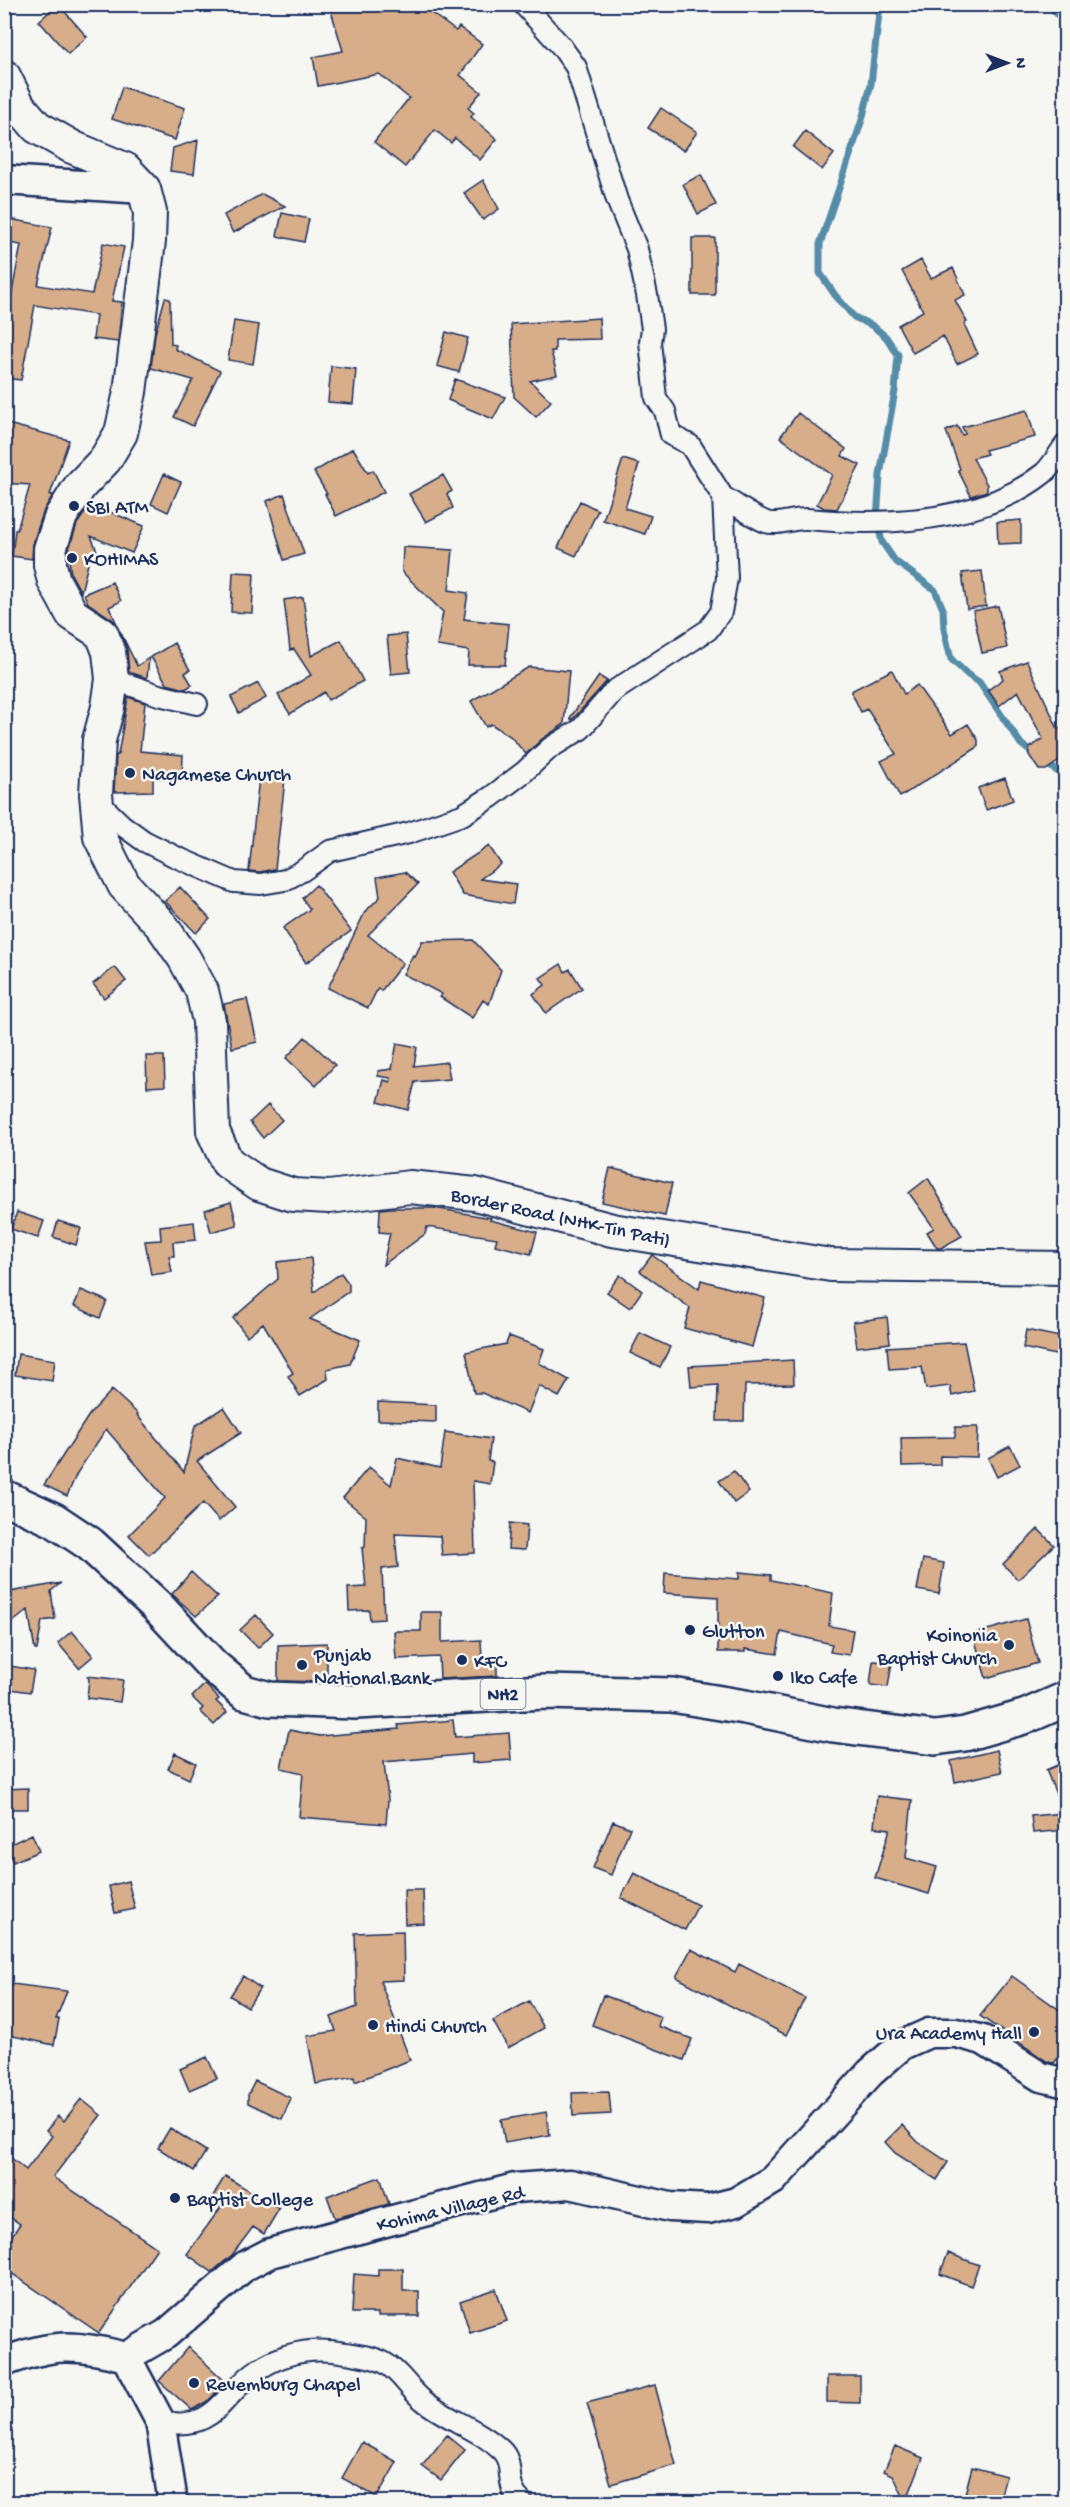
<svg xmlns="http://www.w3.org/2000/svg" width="1070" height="2507" font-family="'Gochi Hand',sans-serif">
<rect width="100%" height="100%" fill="#f6f6f2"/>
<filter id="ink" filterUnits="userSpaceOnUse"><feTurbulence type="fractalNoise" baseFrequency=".0167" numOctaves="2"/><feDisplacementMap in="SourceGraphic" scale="12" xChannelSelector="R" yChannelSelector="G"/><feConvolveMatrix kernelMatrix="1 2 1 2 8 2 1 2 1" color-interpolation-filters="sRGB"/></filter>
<g filter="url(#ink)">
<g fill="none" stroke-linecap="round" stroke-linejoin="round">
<!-- stream -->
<path stroke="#558ca8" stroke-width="7" d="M882,4l-3,9 -8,71 -9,36 -42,124v29l15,22 19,22 19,9 13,11 12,18 -3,36 -15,84 -3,45 5,22 13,19 40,29 8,19 1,20 7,30 17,16 11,7 42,62 15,12
M1048,4l18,20
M1045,763l21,14"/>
</g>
<!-- building -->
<path fill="#d8ad89" stroke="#1b2f5e" stroke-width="1.5" d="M58,4l29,33 -19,17 -29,-33z
M329,4h90l37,27 3,-4 23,17 -22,31 21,17 -13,16 6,5 -3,4 26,22 -17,21 -25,-22 -4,5 -16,-13 -30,37 -31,-25 35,-44 -30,-24 -61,12 -5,-29 30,-6z
M122,87l63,21 -10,32 -63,-21z
M661,108l36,24 -13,19 -36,-23z
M805,131l29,23 -12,16 -29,-23z
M198,140l-4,34 -24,-3 3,-23z
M701,175l15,30 -18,9 -15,-30z
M483,180l16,29 -16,11 -19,-27z
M262,194l23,12 -52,27 -9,-18z
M282,213l27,6 -5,23 -27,-6z
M4,218l48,9 -14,58 54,9 11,-51 21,4 -12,54 10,1 -4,40 -25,-3 3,-24 -61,-10 -14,75 -17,-2v-44l17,-89 -17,-3z
M692,238h23v57h-23z
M921,260l10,18 22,-10 12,27 -10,5 12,22 -3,2 14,30 -21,10 -14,-28 -30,17 -15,-28 25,-14 -21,-40z
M165,298l5,1 1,45 5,1 -1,4 45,22 -27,55 -19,-9 19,-37 -42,-12 4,-34z
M599,318l1,21 -45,1v11h-4l6,24 -27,6 21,20 -15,16 -22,-20 -3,-73z
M234,321l25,4 -6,39 -25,-4z
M446,332l22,6 -9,34 -22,-6z
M331,366l25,3 -3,35 -25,-2z
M455,379l50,18 -12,22 -45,-19z
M1027,410l8,27 -50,13 2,4 -14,4 14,27v6l-16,5 -13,-26 2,-1 -14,-38 11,-5 5,9 3,-1 -3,-7z
M798,413l48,36 -4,7 18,9 -23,44 -13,-1 -7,-4 15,-29 -52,-38z
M4,423l65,17 -19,55h3l-9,15 -11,33 -1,16 -20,-3 3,-26h2l13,-45 -26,-2z
M353,448l15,25 5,-3 11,22 -48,24 -11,-22h2l-13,-22z
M623,459l16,5 -14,44 26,8 -6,18 -42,-14z
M164,474l17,8 -13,30 -17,-8z
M443,475l9,16 -5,3 6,14 -27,14 -17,-28z
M284,494l20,60 -20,6 -17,-59z
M580,501l18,9 -22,46 -18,-8z
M93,505l51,21 -12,27 -41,-17 6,15 -7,5 -9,36 -10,-18 -3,-22 9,-28 9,-13z
M1021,520v23l-23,1 -1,-22z
M403,547l50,3 -4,40 19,3 -4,26 45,5 -4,41h-37l1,-14 -32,-5 6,-34 -41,-40z
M982,571l4,35 -19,3 -5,-36z
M233,572l21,1 -2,40 -21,-1z
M112,582l9,19 -12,6 9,19 -6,-7 -24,-16 -4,-9z
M303,597l8,59 30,-16 22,41 -35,19 -4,-8 -34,22 -12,-19 33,-20 -17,-26 -4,1 -6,-50z
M998,606l9,42 -25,5 -9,-42z
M120,631l17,35 12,-8 -2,20 -18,-6 -2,-22z
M406,634l4,38 -19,2 -4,-38z
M174,643l16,27 -5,3 7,12 -7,4 -18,-5 -16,-27z
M1027,661l31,68 7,-4v32l-19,13h-7l-10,-15v-7l14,-9 -25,-48 -19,15 -11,-16 15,-11 -3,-8z
M529,667l40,4 -5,53 -22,15 -16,15 -16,-18 -19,-12 -5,3 -15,-26z
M892,670l12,24 13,-9 35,49 16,-10 10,16v7l-78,50 -19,-36 15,-7 -29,-45 -6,3 -10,-21z
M599,676l8,5 -35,39 -2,-2z
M258,683l8,15 -27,15 -8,-16z
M128,697l17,6 -5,48 43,4 -1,24 -29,-1v13l-39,1 2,-37h2z
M259,777l26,2 -10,90 -15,3 -11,-1z
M1005,778l8,22 -27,10 -8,-22z
M489,846l12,18 -21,15 36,5 -3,20 -50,-9 -14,-23z
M405,872l13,12 -50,51 35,28 -22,28 -3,-3 -10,20 -40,-20 37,-76 15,-15 -3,-20z
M316,885l35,46 -45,32 -23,-35 27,-19 -8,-11z
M180,887l30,32 -14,14 -31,-32z
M473,940l28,30 -12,34 -6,-4 -11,18 -32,-21 2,-3 -39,-20 10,-19 2,2 7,-16z
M561,964l4,8 5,-3 12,19 -36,25 -13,-19 12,-9 -5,-7z
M115,967l11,14 -22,17 -11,-14z
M247,999l10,43 -25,6 -8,-44z
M305,1037l30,28 -19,21 -30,-28z
M397,1043l20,4 -3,19 33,-4 3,17 -35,3 -7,28 -30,-8 6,-22 6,2 1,-4 -13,-2v-5l14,-2z
M146,1056h18l1,30 -18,1z
M268,1105l14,15 -19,18 -13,-16z
M610,1168l62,15 -7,33 -63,-14z
M928,1178l34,58 -21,12h-4l-10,-16 7,-4 -25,-35z
M231,1202l6,23 -26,7 -6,-22z
M390,1208h44l57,10 -1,2 47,12 -6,22 -36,-9 2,-7 -70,-11 -2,7 -42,31 7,-32 -11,-1 1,-23z
M17,1212l27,9 -6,17 -27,-9z
M58,1221l23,7 -5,17 -23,-8z
M194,1222l2,18 -23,2 1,14h-5l3,16 -21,3 -6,-34 16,-1 -1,-14z
M652,1255l47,34 2,-9 64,18 -13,49 -68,-19 6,-20 -50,-37z
M311,1258l3,34 27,-19 8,11v7l-39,28 50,21 -10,24 -23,5 1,10 -28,17 -12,-20 5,-3 -30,-50 -16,13 -14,-18 45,-39 -1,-17z
M620,1275l22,16 -12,17 -23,-16z
M81,1290l26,11 -7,17 -26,-12z
M887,1317l3,26 -33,4 -4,-25z
M1026,1330l39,8v19l-42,-9z
M640,1333l30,14 -10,20 -30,-14z
M509,1336l35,13 -5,14 30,17 -10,17 -20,-11 -11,27 -46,-20h-8l-8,-41 40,-8z
M964,1342l10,49 -22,5 -2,-10 -24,3 -4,-22 -33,2 -2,-22z
M18,1354l37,6 -3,21 -37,-6z
M793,1360l1,24 -49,1 -1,36h-27l1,-36 -27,2 -2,-21z
M112,1390l26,24 -1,1 47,57 11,-46 29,-19 17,26 -44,28 38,46 -16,14 -16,-18 -54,52 -20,-20 36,-37 -59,-69 -29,44 -10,23 -23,-11 45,-70z
M378,1402l58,3v17l-58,-2z
M955,1427h23l-1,30 -37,-1v9l-38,1 -1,-28 54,-1z
M445,1432l46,7 -3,22 5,1 -3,22 -17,-3 2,72 -33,2 -2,-19 -45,-2 3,33 -16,2 2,50 -14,1 -1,-10 -20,1 -1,-23 18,-1 -4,-39 3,-1 1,-30 -23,-19 26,-31 22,18 6,-27 43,10z
M1010,1446l10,19 -23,12 -9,-19z
M734,1471l15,21 -15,11 -15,-22z
M510,1523l17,2 -2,25 -17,-1z
M1038,1529l16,16 -36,35 -15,-16z
M923,1559l21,4 -5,31 -22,-4z
M191,1572l27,25 -22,19 -24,-22z
M739,1572l32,3v5l62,13 -4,33 24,4 -4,25 -19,-3 2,-8 -51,-12 -4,22 -32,-5v3h-27v-55l-54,-4 1,-20 74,6z
M61,1583l-10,8 4,28 -13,2 -5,29h-2l-7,-40 -24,19v-36z
M421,1612h21v30l39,-2 1,19h15v17l-57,3 -1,-22 -43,2 -2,-28h27z
M256,1615l17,18 -15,15 -18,-18z
M1026,1619l12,44 -52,15 -13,-44z
M72,1631l21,25 -14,12 -21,-25z
M327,1643v39l-49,-1v-36z
M873,1661l19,1 -4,25 -18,-2z
M4,1665l30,5 -4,22 -26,-4z
M87,1676l36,4 -3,22 -33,-4 2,-19z
M205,1684l14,15 -3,2 11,11 -13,13 -14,-14 3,-3 -11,-11z
M453,1720l2,17 54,-4 2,27 -39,3v-9l-88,8 4,38 -2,24 -87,-7 4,-44 -22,-5 8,-38 31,6 79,-7 -1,-4z
M997,1750l5,22 -47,10 -4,-21z
M175,1753l21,10 -7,16 -21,-10z
M1065,1762v68l-32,3 -2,-17 33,-3 -18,-43z
M28,1788v21h-24v-20z
M877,1796l35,4 -6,58 31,9 -8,27 -54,-16 15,-49 -16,-2z
M613,1821l17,7 -19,47 -18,-7z
M32,1834l7,17 -26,11 -7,-16z
M634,1873l64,32 -13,25 -64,-32z
M128,1881l7,28 -20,4 -6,-27z
M404,1890h19l1,33 -19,1z
M403,1931l1,49 -24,1 30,79 -55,22 -1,-5 -38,7 -9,-48 29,-5 -5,-14 26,-10 -2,-74z
M691,1949l44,23 4,-8 66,34 -19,37 -110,-58z
M243,1976l17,12 -12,19 -18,-11z
M1012,1976l53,38v35l-11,14 -6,-1 -68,-46z
M4,1983l63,8 -11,28h3l-5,26 -50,-11z
M603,1995l58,22 -3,9 34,13 -8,21 -92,-35z
M529,2001l15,27 -36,20 -15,-27z
M207,2057l10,21 -28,12 -9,-21z
M255,2081l36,17 -9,21 -34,-16v-8z
M609,2092l2,22 -38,2 -1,-23z
M81,2099l20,16 -48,62 104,71 -58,85 -95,-65v-21l16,-23 -16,-11v-61l22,18 26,-34 -6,-5 12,-15 6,5z
M546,2112l4,23 -45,8 -4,-23z
M902,2125l16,17 30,20 -11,18 -42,-27 -10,-11z
M170,2128l36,23 -12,20 -36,-23z
M225,2176l54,33 -15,25 -11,-7 -21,28 -20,17 -25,-18 34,-47 -11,-6z
M380,2177l9,27 -54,14 -8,-22z
M948,2253l31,12 -8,21 -31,-12z
M378,2269h25v22h16v25h-41v-3h-26l2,-39 24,2z
M496,2289l11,32 -37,12 -10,-32z
M188,2347l38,35 -17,18 -17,10 -33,-29z
M827,2376h33v27l-33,-1z
M655,2385l21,80 -65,19 -24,-81z
M447,2435l18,15 -24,30 -19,-14z
M362,2442l35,20 -20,35 -35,-19z
M895,2446l28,12 -17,44 -13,-27 -9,-4z
M972,2467l34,9 -7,26 -34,-8z"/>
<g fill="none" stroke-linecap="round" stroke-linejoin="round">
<!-- street casing -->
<g stroke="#1b2f5e" stroke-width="24">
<path id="street" d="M723,497c14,8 28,19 43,25 11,4 29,-4 41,-3 76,7 173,5 237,-46 8,-7 15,-20 22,-29
M112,679l47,16 38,9
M97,801l25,24 22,16 32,16 58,25 27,2 24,-4 17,-9 28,-20 79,-18 53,-18 29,-18 33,-25 26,-24 31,-19 33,-38 94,-61 13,-18 6,-34 -4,-81 -33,-52 -19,-10 -6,-24 -9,-13 -6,-56 2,-13 -5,-34 -10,-46 -20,-49 -41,-133 -15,-21 -38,-42
M160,2421c57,13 62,-28 99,-52 26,-17 56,-22 87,-16 13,2 28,4 39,10 17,10 24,27 39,38 24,19 55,28 77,49 15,14 2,36 21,52"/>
</g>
<!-- secondary casing -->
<g stroke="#1b2f5e" stroke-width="33">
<path id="secondary" d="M4,180l140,9
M126,2357l40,-23 79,-68 25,-13 119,-32 126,-33 55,-4 100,23 38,2 28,-7 37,-22 97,-107 32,-28 27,-12h27l27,7 58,37 25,6
M126,2357l34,64 13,81
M4,2362c49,-19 72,-18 122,-5"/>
</g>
<!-- primary casing -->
<g stroke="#1b2f5e" stroke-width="36">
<path id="primary" d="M4,76l15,30 18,21 35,20 53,22 19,20 6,23 -1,29 -19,151 -9,41 -16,27 -25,26 -19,30 -11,33v16l4,16 18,33 30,20 7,18 3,27 -4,28 -9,33 -3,54 4,43 24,48 38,41 22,32 18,33 7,30 4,110 14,31 32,22 34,11 36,2 81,-10 65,7 137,36 219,35 235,3"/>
</g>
<!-- highway casing -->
<g stroke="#1b2f5e" stroke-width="38">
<path id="highway" d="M4,1497l50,23 36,24 68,63 54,58 32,27 26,7 86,3 189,-10 127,3 73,12 88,18 102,13 30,-4 62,-18 39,-17"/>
</g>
<!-- street -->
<use href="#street" stroke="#f6f6f2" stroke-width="20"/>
<!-- secondary -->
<use href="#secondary" stroke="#f6f6f2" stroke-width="28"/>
<!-- primary -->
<use href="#primary" stroke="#f6f6f2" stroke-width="32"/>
<!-- highway -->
<use href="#highway" stroke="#f6f6f2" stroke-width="33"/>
</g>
</g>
<!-- markers -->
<g fill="#1b2f5e" stroke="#f6f6f2" stroke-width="2">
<circle cx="74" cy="506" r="6"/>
<circle cx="72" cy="558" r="6"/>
<circle cx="130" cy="773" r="6"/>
<circle cx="690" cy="1630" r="6"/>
<circle cx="1009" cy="1645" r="6"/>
<circle cx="462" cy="1660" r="6"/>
<circle cx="302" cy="1665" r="6"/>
<circle cx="778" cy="1676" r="6"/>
<circle cx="373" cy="2025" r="6"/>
<circle cx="1034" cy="2032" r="6"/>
<circle cx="175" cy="2198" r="6"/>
<circle cx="194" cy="2383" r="6"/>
</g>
<g text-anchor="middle" stroke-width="5" stroke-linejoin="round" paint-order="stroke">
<!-- shield labels -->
<rect fill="#f6f6f2" stroke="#5d6b8a" stroke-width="1.5" x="480.5" y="1679" width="45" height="30" rx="4.5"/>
<g font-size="18" font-weight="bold" fill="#1b2f5e">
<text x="503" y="1700">NH2</text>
</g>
<!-- poi labels -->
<g font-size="20" fill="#1b2f5e" stroke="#f6f6f2" text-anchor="start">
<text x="86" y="513">SBI ATM</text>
<text x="84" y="565">KOHIMAS</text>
<text x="142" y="780">Nagamese Church</text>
<text x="702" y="1637">Glutton</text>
<text x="997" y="1641" text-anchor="end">Koinonia<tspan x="997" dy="23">Baptist Church</tspan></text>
<text x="314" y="1661">Punjab<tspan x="314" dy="23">National Bank</tspan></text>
<text x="474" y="1667">KFC</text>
<text x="790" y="1683">Iko Cafe</text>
<text x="385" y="2032">Hindi Church</text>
<text x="1022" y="2039" text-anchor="end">Ura Academy Hall</text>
<text x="187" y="2205">Baptist College</text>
<text x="206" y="2390">Revemburg Chapel</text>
</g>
<!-- street labels -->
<g font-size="20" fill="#1b2f5e" stroke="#f6f6f2">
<text transform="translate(561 1216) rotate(12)" y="7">Border Road (NHK-Tin Pati)</text>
<text transform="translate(450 2207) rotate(-13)" y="7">Kohima Village Rd</text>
</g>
</g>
<!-- margin -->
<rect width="1070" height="2507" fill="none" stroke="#f6f6f2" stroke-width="24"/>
<rect x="12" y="12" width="1046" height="2483" fill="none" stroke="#1b2f5e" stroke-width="2" filter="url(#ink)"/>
<!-- north arrow -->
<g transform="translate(1007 63) rotate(90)" stroke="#f6f6f2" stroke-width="4.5" paint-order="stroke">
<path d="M0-4.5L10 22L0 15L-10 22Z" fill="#1b2f5e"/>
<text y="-9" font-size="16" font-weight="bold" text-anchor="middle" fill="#1b2f5e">N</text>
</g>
</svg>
